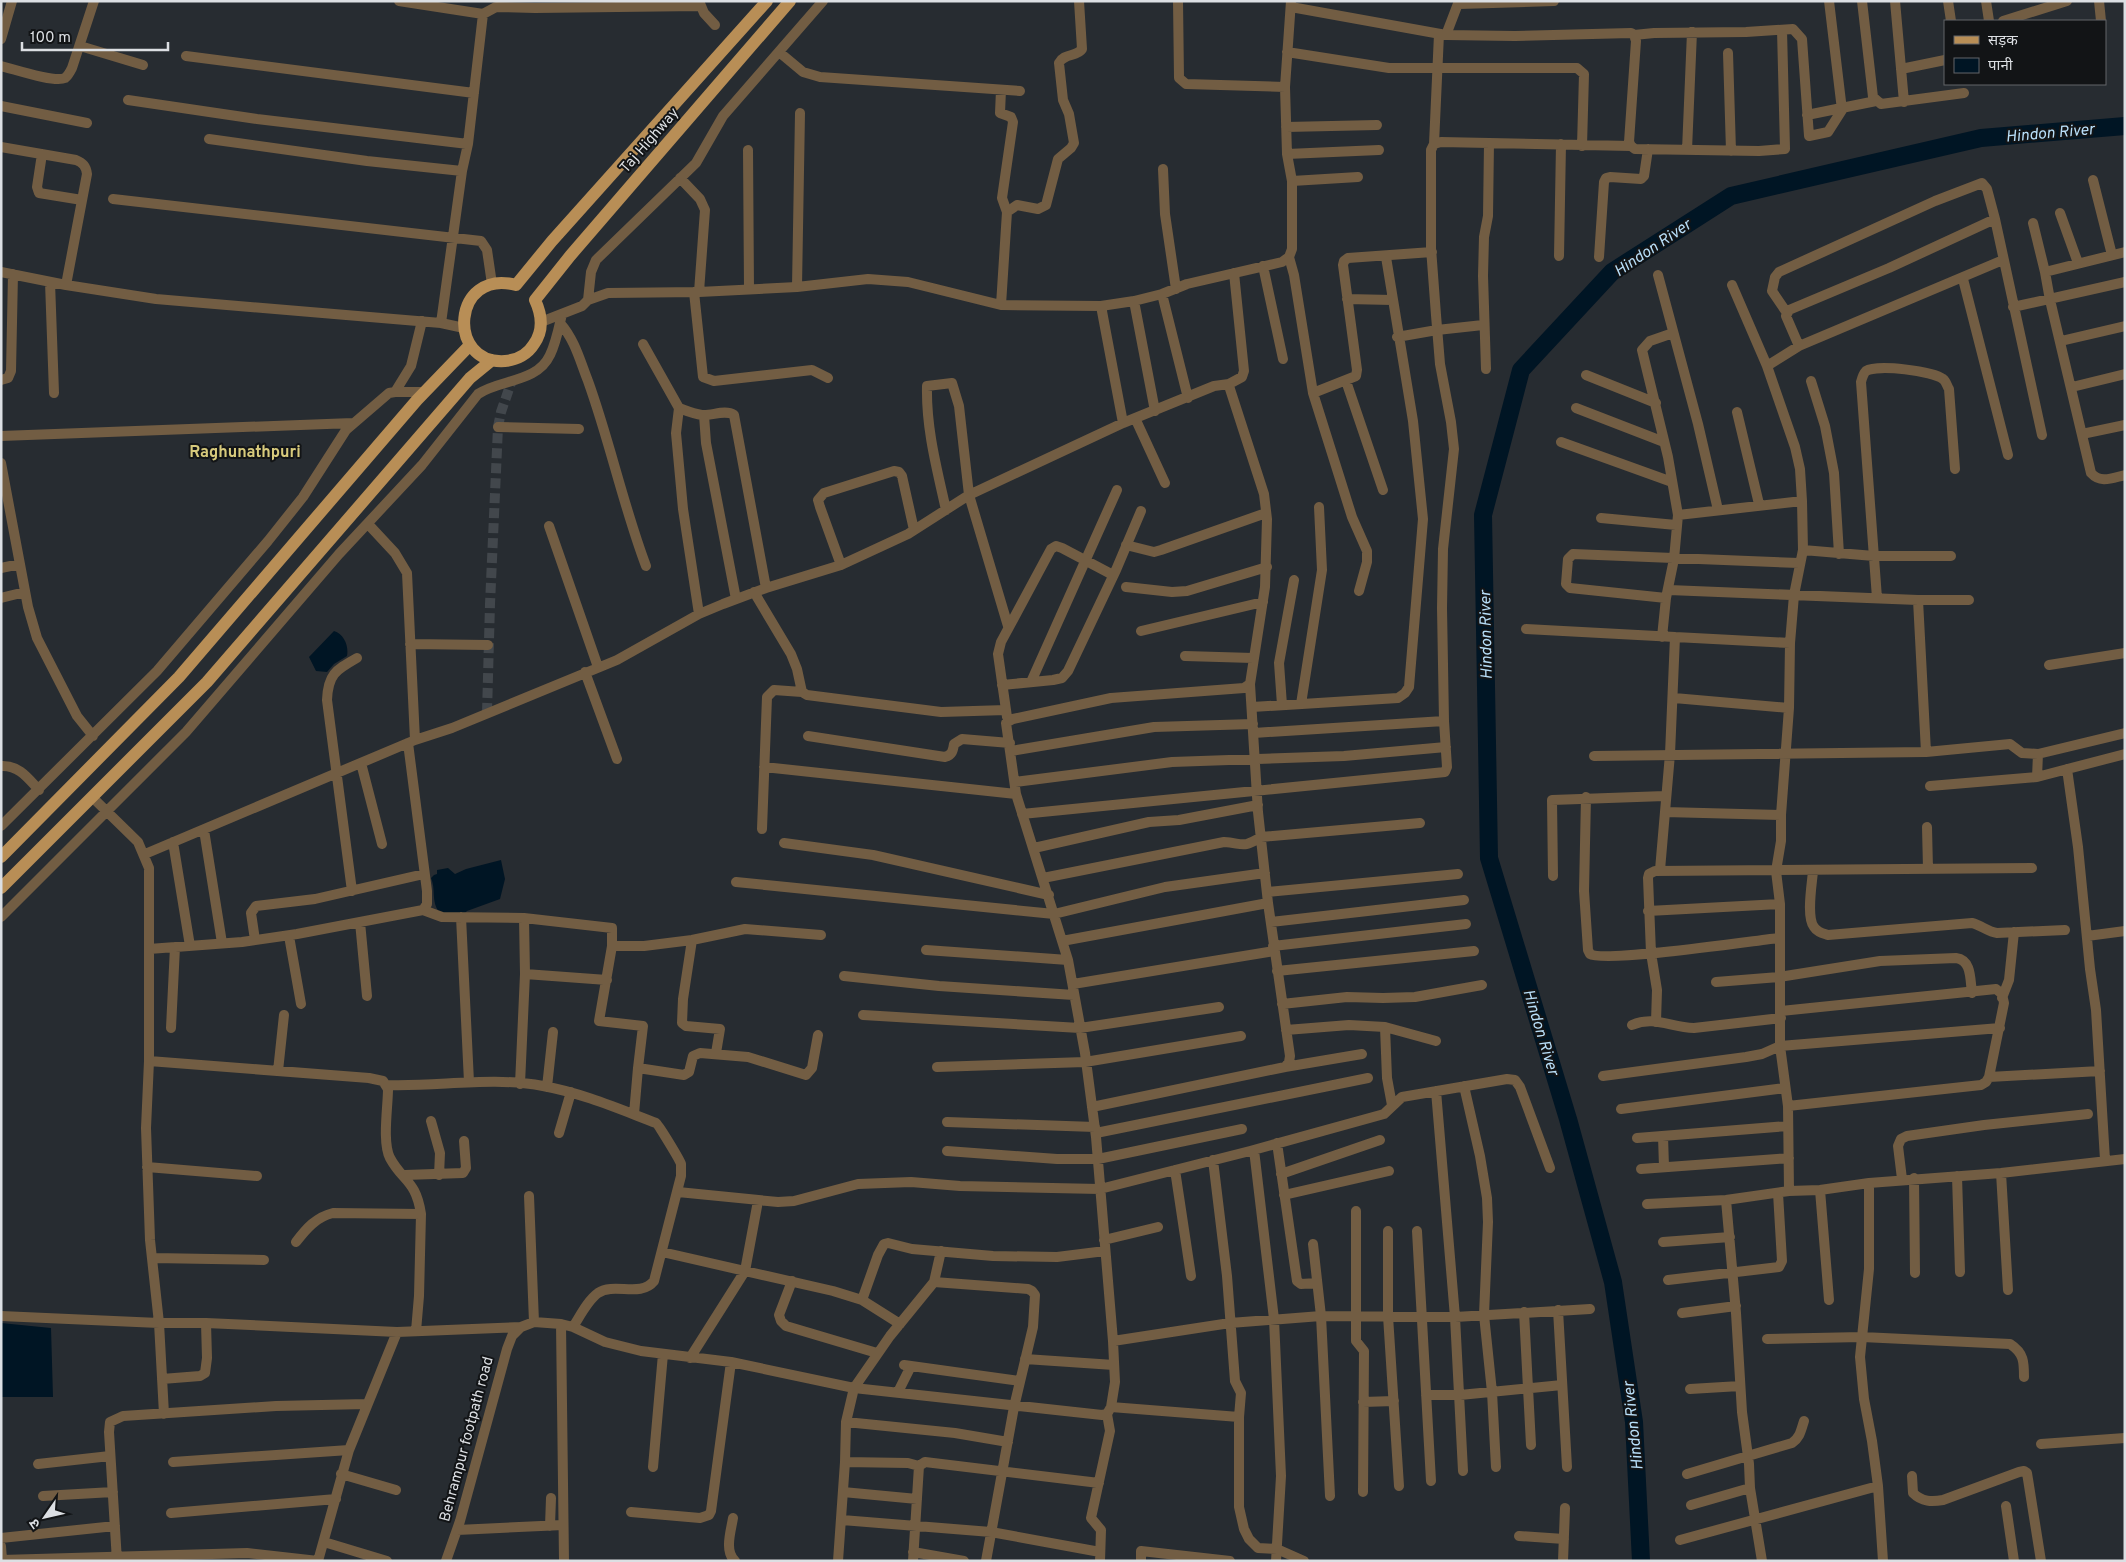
<svg xmlns="http://www.w3.org/2000/svg" width="2126" height="1562" font-family="Overpass,'Noto Sans Devanagari',sans-serif">
<rect width="100%" height="100%" fill="#272c31"/>
<!-- water -->
<path fill="#001524" d="M334,631c10,3 15,15 13,25l-13,8 -7,8 -11,-1 -7,-14z
M501,860l4,19 -5,20 -33,12 -4,4 -24,-3c-8,-10 -3,-23 -8,-34l3,-3 3,-1v-4l11,-2 7,6 11,-5z
M1,1323l50,5 2,69h-52z"/>
<g fill="none" stroke-linecap="round" stroke-linejoin="round">
<!-- river -->
<path stroke="#001524" stroke-width="18" d="M1641,1561l-7,-139 -21,-140 -45,-163 -79,-261 -6,-343 38,-145 91,-98 119,-76 250,-58 144,-12"/>
<!-- minor-tunnel -->
<path stroke="#42474c" stroke-width="10" stroke-dasharray="10 5" stroke-linecap="butt" d="M487,713l3,-109 8,-177 3,-15 11,-32"/>
<!-- minor -->
<path stroke="#725d43" stroke-width="10" d="M399,1l84,13
M699,1l5,12 11,12
M1178,1l1,77 7,6 99,3
M1862,1l11,96 8,7 83,-11
M1895,1l9,101
M1948,1l3,20
M1986,1l3,20
M2099,1l2,20
M1459,4l95,-3
M1291,7l155,28 69,1 116,-3 3,2 2,6 -7,101 2,4 4,3 124,2 26,-2 -3,-119
M2003,21l64,-20
M1446,35l13,-34
M1634,35l20,-2 92,-1 47,-3 9,10 7,97 19,-4 14,-22 -13,-109
M1,39l11,-38
M80,46l63,19
M779,52l24,20 17,5 200,14
M1287,52l102,16h188l7,6 -2,72
M1728,53l3,98
M186,56l288,37
M1,66c13,3 53,17 64,12 3,-2 5,-6 7,-10l22,-67
M1901,69l44,-9
M1001,90l-1,23 11,4 2,5 -11,76 5,14
M128,100l129,19 211,25
M1,106l86,17
M1807,115l69,-14
M1286,127l91,-2
M209,139l158,22 95,10
M1434,144l5,-110
M1,147l75,13c7,3 10,6 11,14l-21,111
M748,150l1,139
M1687,150l5,-118
M42,154l-5,33 2,6 43,7
M1287,154l92,-4
M1163,169l2,45 11,75
M680,178l20,21 5,11 -6,82
M2093,180l19,75
M1292,181l66,-4
M113,199l368,42 6,9 5,34
M2060,213l18,50
M2033,223l12,49
M2125,252l-80,20 5,28 41,173c10,11 21,5 34,2
M1559,256l2,-112
M1289,257l5,18 19,118 39,124 15,34v11l-8,29
M1599,257l5,-75 2,-4 4,-1 31,2 3,-3 4,-27
M1263,266l20,93
M1,272l65,13 90,14 285,24 23,5
M1658,275l40,149 20,86
M1963,279l45,176
M50,282l4,111
M1732,285l35,81 28,81 5,22 2,32 1,49 -9,45 -4,48 -1,65 -8,107v26l-5,30 4,33v142l8,60 1,85
M797,287l3,-174
M694,292l9,85 11,4 98,-11 16,8
M1162,294l26,104
M1347,299l45,1
M588,300l3,-28 5,-12 100,-97 27,-47 100,-115
M1134,301l21,110
M1001,305l6,-93 10,-7 21,4 8,-4 12,-46 13,-11 3,-5 -5,-29 -6,-14 -4,-37c5,-10 18,-6 23,-14l-3,-48
M1101,306l22,117
M2013,307l112,-25
M1787,313l-15,-22 3,-14 4,-5 156,-71 47,-18 5,6 8,30 47,216
M541,322l41,-16 6,-6 20,-7 91,-1 98,-5 71,-8 40,3 93,23 100,1 33,-5 28,-7 25,-10 95,-22 7,-5 3,-8v-68l-5,-27 -2,-67 6,-86
M441,323l21,-152 6,-27 15,-130 13,-7 39,1 165,-2
M560,323c15,17 20,38 28,58 22,61 35,124 58,185
M1397,337l40,-7 46,-5
M2061,341l64,-15
M643,344l36,64c8,3 15,6 23,7 10,1 23,-6 32,0l32,173
M1799,346l-13,-30 3,-6 100,-42 106,-49
M1767,366l32,-20 204,-86
M1486,369l-3,-93 1,-39 4,-21 1,-73
M1586,375l70,28
M1,380l7,-2 3,-7 2,-97
M1346,381l37,109
M1811,381l14,45 9,47 5,81
M2072,387l53,-13
M395,392h28
M1313,393l43,-17 1,-6 -14,-105 1,-4 4,-3 84,-6
M679,408l-3,25 7,76 16,105
M1576,408l88,34
M1737,412l22,92
M704,415l2,28 30,156
M1135,418l30,65
M498,427l81,2
M2082,434l43,-9
M1,436l352,-13
M1561,442l111,40
M1,463l27,144 9,31 40,78 16,20
M946,510c-9,-41 -20,-81 -19,-124l25,-3 7,23 10,89 39,131
M1678,515l124,-14
M1601,518l75,7
M368,524l27,29 12,20 8,167
M549,526l49,141
M1126,545l28,7 7,-2 105,-37
M1803,550l71,6h77
M841,565l-21,-58 -2,-7 6,-7 70,-22 5,1 3,4 12,54
M1,568l19,-4
M1126,587l46,5 15,-1 80,-24
M1669,590l249,10 8,152
M754,592l37,62 6,15 5,23 5,3 134,17 65,-2
M1,598l24,-6
M1666,598l-96,-10 -4,-4 2,-25 5,-5 226,9
M1877,598l-16,-216c1,-4 2,-8 5,-11 11,-7 67,0 77,8 3,2 4,7 6,10l6,80
M1918,600h51
M1526,629l149,8 -5,117 -10,116
M1141,631l122,-29
M1662,637l4,-39 8,-39 4,-44 -10,-58 -26,-107 8,-9 23,-8
M1675,637l115,6
M410,644l78,1
M1185,656l68,2
M2049,665l76,-12
M585,672l32,87
M1031,682l86,-192
M1002,685l51,-5 9,-2 6,-7 48,-101 25,-59
M1674,698l115,10
M1301,704l21,-134 -3,-63
M1282,705l-3,-42 15,-83
M1252,707l146,-9 7,-5 4,-6 14,-168 -10,-98 -27,-164
M1007,717l-9,-63 3,-12 50,-93 5,-3 6,2 51,27
M1254,733l190,-12
M808,736l137,21c7,-2 8,-6 9,-13l8,-5 48,4
M1011,751l143,-24 99,-3
M1594,756l332,-4 84,-8 12,9 16,1 87,-21
M361,763l21,81
M1,766c18,-1 27,12 38,24
M764,767l252,27
M2067,769l11,78 12,122 6,41 9,150
M2037,777l1,-23
M1015,782l157,-20 172,-6 102,-9
M1930,786l107,-9 88,-23
M92,797l46,45 11,26v193l-3,67 4,112 9,83 5,91
M1586,797l-2,94 4,59 2,4c14,9 162,-13 189,-16
M1665,812l116,3
M1022,814l423,-42 2,-5 -3,-46 -2,-113 1,-59 11,-100 -3,-27 -11,-58 -4,-49 -5,-67v-98l3,-6 7,-2 190,4
M1,826l156,-155 111,-130 35,-44 43,-67 43,-37 6,-1 16,-26 11,-45
M1927,827l1,42
M762,829l5,-132 7,-7 28,2
M204,830l18,113
M173,842l17,104
M784,843l89,12 176,40
M1034,848l115,-26 30,-2 79,-15
M145,854l270,-114 37,-12 165,-68 82,-46 24,-10 43,-16 75,-23 67,-31 61,-39 154,-72 91,-37 15,-2
M1813,871c-1,13 -7,46 1,56 3,5 8,6 14,8l144,-12c9,2 16,9 25,10l68,-3
M1553,876l-1,-76 113,-4
M1043,878l181,-36c19,1 18,7 37,-5l159,-14
M736,882l318,32 111,-27 100,-14
M352,891l-25,-191c1,-26 9,-30 30,-42
M1267,892l191,-18
M423,910l19,7 82,1 88,10v18h32l48,-6 53,-11 76,6
M1648,911l132,-7
M1,917l185,-185 153,-178 83,-89 56,-71c22,-15 59,-11 72,-39 6,-12 9,-28 12,-41
M461,917l8,165
M360,922l7,74
M1271,922l193,-22
M289,936l12,68
M2087,936l38,-5
M255,940l-4,-27 5,-7 59,-7 109,-25
M692,940l-9,59 -1,24 4,3 34,3 -4,24
M1062,941l206,-38
M612,946l-13,75 44,5 -5,42
M1273,946l193,-22
M149,949l93,-7 55,-8 126,-24 4,-6v-13l-19,-148
M926,950l142,10
M1277,971l197,-20
M525,974l82,6
M844,976l95,10 135,9
M1716,982l63,-5 101,-16 76,-3c16,2 14,22 16,35
M1073,984l201,-33
M2002,998l7,-18 5,-48
M1282,1004l65,-7 36,1 32,-1 67,-12
M1781,1011l215,-22 6,5 2,9 -15,74 -3,5 -5,3 -193,21
M863,1015l217,13 139,-21
M1656,1022l1,-32 -6,-37 -3,-75 1,-4 6,-3 377,-3
M1632,1025c23,-10 39,3 62,3l87,-10
M1385,1027l2,51 5,27
M171,1028l4,-81
M1286,1030l63,-5 36,2 51,14
M149,1061l220,17 14,3 5,8c0,18 -6,53 2,69 13,24 26,22 31,56l-2,82 -3,35
M937,1067l148,-5 156,-26
M1285,1067l77,-13
M278,1071l6,-56
M1603,1076l143,-19 16,-3 18,-8 220,-18
M1989,1077l111,-6
M520,1084l5,-110 -1,-56
M387,1085c51,2 105,-9 156,1 39,7 76,23 113,37 2,1 24,37 25,41 0,3 0,8 0,12l-27,105c-14,17 -39,1 -56,12 -10,7 -18,23 -25,34
M1464,1086l16,70 7,42 1,24 -4,93 8,77 4,75
M547,1087l6,-55
M1436,1091l19,226 8,154
M1092,1107l193,-40 4,-5 1,-6 -22,-153 -10,-91 -8,-128
M1621,1109l164,-21
M634,1114l4,-46 46,7 5,-3 4,-16 7,-3 48,4 58,18 6,-7 6,-33
M431,1121l9,32 -1,22
M947,1122l148,5
M559,1133l12,-41
M1096,1133l272,-55
M1663,1136l1,31
M1637,1138l151,-12
M1277,1143l20,138 4,3 16,-1
M1254,1150l20,169 7,157 -5,85
M947,1151l110,8h41l144,-30
M1213,1160l14,116 8,105 6,12 -2,24v90l5,22 5,10 9,9 19,1 27,12
M147,1167l110,9
M1641,1169l148,-11
M1175,1170l16,106
M2001,1173l7,117
M1281,1174l99,-34
M405,1175l58,-2 3,-5 -2,-27
M1957,1176l3,96
M1914,1178l1,95
M1902,1179l-4,-33 3,-7 6,-3 77,-11 104,-11
M1869,1183v86l-9,88 4,42 8,42 6,45 5,75
M1820,1190l9,110
M678,1192l100,10 16,-1 64,-17 53,-2 49,4 140,3 150,-38 134,-37 18,-17 105,-18 8,1 5,7 30,81
M1284,1195l105,-24
M529,1196l5,126
M1726,1200l10,113 6,99 7,52 1,24 12,73
M1647,1204l79,-4 63,-9 31,-1 49,-7 132,-10 124,-14
M1356,1211v130l8,10 -1,141
M1388,1231v85l11,170
M1417,1231l14,250
M1104,1240l54,-13
M296,1242c10,-13 20,-25 37,-29l88,1
M1663,1242l67,-5
M1313,1244l8,72 9,180
M662,1252l171,39 29,9 38,24
M153,1258l111,2
M1668,1280l111,-13 3,-6 -4,-68
M792,1281l-13,34 2,6 5,5 91,27
M934,1282l94,7 4,2 3,4 -2,32 -19,80 -28,154
M862,1300l16,-45 6,-11 4,-1 24,6 81,7 64,1 48,-6
M1558,1310l9,157
M1524,1312l7,133
M1682,1313l54,-7
M1,1316l158,7h47l191,9 124,-5 13,-5 27,2 12,3 32,15 36,9 90,11 123,26 248,27 5,-1 4,-7 4,-25 -2,-41 -17,-204 -11,-84 -17,-93 -52,-166 -10,-71 7,-4 98,-21 133,-10 6,-4 15,-97 2,-68 -3,-25 -34,-105 -1,-5 13,-7 2,-6 -10,-98
M561,1324l3,237
M1767,1339l95,-2 148,7c14,9 14,18 14,33
M1113,1341l117,-18 91,-7 134,1 135,-8
M690,1358l55,-87 13,-70
M1025,1359l89,6
M904,1365l116,16
M162,1379l38,-3 5,-3 2,-15 -1,-35
M1690,1389l50,-3
M898,1392l13,-26
M1426,1395h34l102,-10
M1363,1402l31,-1
M1111,1407l128,10
M846,1422l109,11 53,9
M2041,1444l84,-6
M173,1462l176,-12
M845,1462l63,1 11,3
M38,1464l72,-8
M653,1467l10,-113
M341,1474l55,16
M1687,1474l105,-31c8,-5 9,-13 12,-22
M1912,1476l1,17c9,9 19,9 30,7l76,-28 5,-1 3,2 14,88
M843,1492l74,7
M43,1496l70,-4
M1691,1505l59,-17
M2006,1506l8,55
M631,1512l69,6 9,-3 2,-4 20,-149
M171,1513l165,-14
M733,1518c-2,13 -9,33 2,43
M842,1520l149,12 109,20
M550,1526l1,-28
M457,1530l106,-5
M1519,1536l45,3
M1,1538l114,-12
M1680,1540l198,-54
M324,1542l63,19
M1,1546l1,14
M913,1552l51,9
M1,1560l246,-7 71,8
M117,1561l-8,-129 1,-10 13,-6 153,-10 91,-2
M318,1561l31,-111 48,-118
M446,1561l14,-40 47,-172 5,-13 9,-9
M838,1561l7,-99 1,-40 8,-34 36,-52 44,-54 7,-31
M913,1561l6,-95 6,-4 174,21
M1100,1561l1,-31 -10,-12 19,-87 -3,-17
M1141,1561v-10l89,10
M1563,1561l2,-53"/>
<!-- major -->
<path stroke="#b88e56" stroke-width="12" d="M767,1l-215,240 -36,44c-64,-17 -70,80 -11,76 12,-1 23,-7 29,-17 10,-14 8,-29 1,-44l35,-44 220,-255
M1,857l178,-180 238,-277 53,-55
M1,888l206,-206 263,-304 22,-18"/>
</g>
<g text-anchor="middle" stroke-width="4" stroke-linejoin="round" paint-order="stroke">
<!-- street labels -->
<g font-size="15" fill="#dcdfe3" stroke="#121416">
<text transform="translate(649 140) rotate(-49)" y="5">Taj Highway</text>
<text transform="translate(466 1439) rotate(-75)" y="5">Behrampur footpath road</text>
</g>
<!-- water labels -->
<g font-size="16" font-style="italic" fill="#b8def8" stroke="#121416">
<text transform="translate(2050 132) rotate(-5)" y="6">Hindon River</text>
<text transform="translate(1652 247) rotate(-34)" y="6">Hindon River</text>
<text transform="translate(1485 635) rotate(-91)" y="6">Hindon River</text>
<text transform="translate(1542 1032) rotate(73)" y="6">Hindon River</text>
<text transform="translate(1632 1426) rotate(-96)" y="6">Hindon River</text>
</g>
<!-- neighbourhood labels -->
<g font-size="16" font-weight="bold" fill="#d7ca7c" stroke="#121416">
<text x="245" y="457">Raghunathpuri</text>
</g>
</g>
<!-- border -->
<rect width="2126" height="1562" fill="none" stroke="#dcdfe3" stroke-width="5"/>
<!-- legend -->
<rect x="1944" y="20" width="162" height="65" fill="#121416" stroke="#636568"/>
<rect x="1954" y="36" width="25" height="8" fill="#b88e56" stroke="#636568"/>
<text x="1988" y="45" font-size="15" fill="#dcdfe3">सड़क</text>
<rect x="1954" y="58" width="25" height="15" fill="#001524" stroke="#636568"/>
<text x="1988" y="70" font-size="15" fill="#dcdfe3">पानी</text>
<!-- north arrow -->
<g transform="translate(45 1517) rotate(236)" stroke="#121416" stroke-width="4" paint-order="stroke">
<path d="M0-4L9 19L0 12L-9 19Z" fill="#dcdfe3"/>
<text y="-8" font-size="14" font-weight="bold" text-anchor="middle" fill="#dcdfe3">उ</text>
</g>
<!-- scale -->
<path d="M22 42v8h146v-8" fill="none" stroke="#dcdfe3" stroke-width="2.5"/>
<text x="30" y="42" font-size="15" fill="#dcdfe3" stroke="#121416" stroke-width="4" paint-order="stroke">100 m</text>
</svg>
